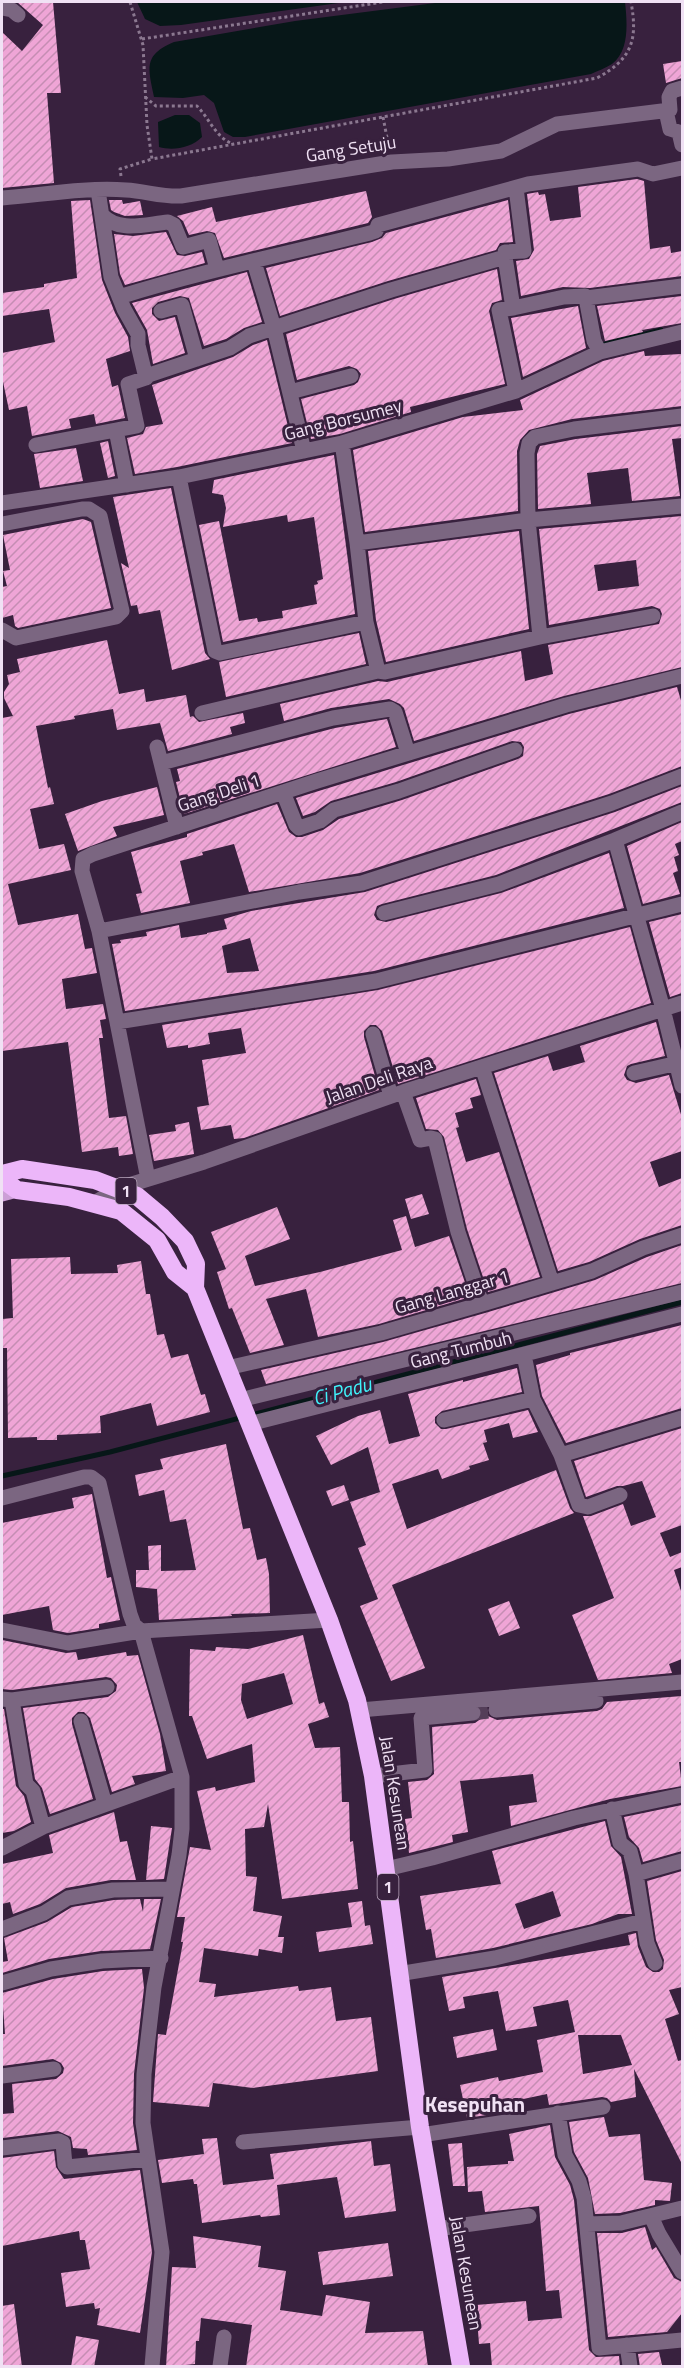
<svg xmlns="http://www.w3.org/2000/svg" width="684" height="2368" font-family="'Titillium Web',sans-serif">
<defs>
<pattern id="building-hatch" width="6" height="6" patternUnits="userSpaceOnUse" patternTransform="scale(1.5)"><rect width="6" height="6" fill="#efa5d6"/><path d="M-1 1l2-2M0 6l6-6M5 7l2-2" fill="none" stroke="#c58db3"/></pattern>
</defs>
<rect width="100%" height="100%" fill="#38213e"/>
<!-- water -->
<path fill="#071718" d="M137,2h209l-165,23 -21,1 -15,-7z
M443,2h182c2,19 5,49 -13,62 -6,4 -15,7 -21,10l-346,63h-12l-9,-5 -10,-29 -10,-8 -21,3 -29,-1c-6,-29 -11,-42 20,-55l121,-21z
M175,115h14l11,8 2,14c-11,11 -29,14 -43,10l-1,-25z"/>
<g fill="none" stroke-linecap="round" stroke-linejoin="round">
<!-- stream -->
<path stroke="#071718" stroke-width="5" d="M598,346l63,-16
M2,1476l108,-24 572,-150"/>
</g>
<!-- building -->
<path fill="url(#building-hatch)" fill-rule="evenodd" d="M17,2h36l8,91h-14l7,90 -52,5v-156l20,19 21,-26z
M682,61v17l-16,5 -3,-19z
M637,179l7,2 6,68 20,-3 1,7 11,-2v25l-92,12 -27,-1 -42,9 -5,-35 13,-2 5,-9 -7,-56 11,-2 1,3 6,-1 5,27 31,-4 -3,-30z
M366,191l6,26 -4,6 -144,35 -9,-25 -8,-2 -18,4 -6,-14 -6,-5 35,-9 4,15z
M90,200l12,80 13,33 13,24 2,14 -24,8 6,28 6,-2 7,33 -29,6 -2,-10 -25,5 2,9 -39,8 -5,-30 -18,4 -7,-33v-24l53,-11 -6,-33 -47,7v-23l42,-6v-3l33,-6 -6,-77z
M109,200h13l1,4 17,-3 3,14 -18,1 -11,-4 -3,-2z
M508,200l5,42 -13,1 -4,7 -108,31 -108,35 -14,-48 106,-26 10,-4 4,-5z
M166,232l11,23 8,1 17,-4 3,11 -80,22 -5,-11 -6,-40 19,2z
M497,269l5,31 -10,3 -3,8 16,73 -95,23 1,5 -71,22 -29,5 -10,-40 53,-14 4,-3 3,-8 -4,-5 -8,-3 -52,14 -11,-46 108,-35z
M247,272l15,50 -18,6 -18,11 -22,7 -15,-48 -9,-2 -22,6 -6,6v6l7,7 16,-4 10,36 -32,11 -6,-34 -15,-27z
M682,296v27l-40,7 1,2 -38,9 -8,-35z
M578,306l8,42 -63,29 -12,-59z
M267,340l25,103 -115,24 -42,7 -8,-36 16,-4 3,-7 17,-3 -11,-39 81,-28 20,-12z
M644,351l1,5 36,-2 1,52 -110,13 -43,11 -9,10 -3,11 1,60 -153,21 -12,-82 110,-33 60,-7 -3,-10 83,-39z
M682,426v12l-10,1 8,57 -48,5 -4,-33 -41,5 4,31 -53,5 -1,-55 3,-8 36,-7z
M108,441l7,35 -7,2 -8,-35z
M76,448l7,33 -43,7 -6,-34z
M334,455l21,159 -132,28 -24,-117 20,-4 20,100 18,-3 1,4 25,-4 -1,-7 35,-7 -3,-19 4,-1 -1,-3 6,-2 -9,-62 -26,5 -1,-7 -64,12 3,-19 -3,-13 -11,-2 2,-13z
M171,488l34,165 5,6 -38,11 -12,-60 -21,4 -2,-9 -6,1 -10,-43 8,5 -16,-71z
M682,516v151l-118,29 -150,45 -10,-33 -4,-4 -11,-5 -58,9 -47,13 -4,-17 98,-23 9,1 134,-31 4,30 28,-7 -5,-29 111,-21 3,-10 -2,-5 -8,-3 -103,19 -10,-96zM636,560l3,26 -41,5 -4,-26z
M83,519l8,3 20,86 -93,20 -3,-2 -2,-11 -11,3v-31l5,-1 -4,-15 7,-1 -7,-35z
M519,531l10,98 -143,33 -10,-42 -8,-69z
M359,633l7,31 -140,33 -7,-35z
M107,640l12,54 25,-5 2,13 40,-7 4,22 3,-1 6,6 44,-9 2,10 -15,4 2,7 -64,17 -8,-28 -43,7 -4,-21 -39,7 1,3 -39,7 12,62 2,-1 4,17 -24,5 9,40 25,-5 7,26 -63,14 10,41 60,-11 7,35 7,-1 5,25 -35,6 4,30 37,-5 3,15 -6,1 3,18h-4l10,80 17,-2 7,38 -14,2 -1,-9 -36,5 -14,-110 -66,9v-333l11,-2 -9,-18v-6l5,-8 -2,-9 13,-3 -3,-13z
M677,687l5,17v62l-73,28 -249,79 -111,19 -15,-48 -32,8 1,3 -23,6 10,42 -49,10 -5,-19 6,-1 -11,-41 56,-15v-3l90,-30 12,28 7,5h6l21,-7 16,-11 63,-19 116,-41 5,-3 1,-9 -3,-5 -9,-1 -116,41 -65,19 -16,11 -12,4 -7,-18 273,-84z
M387,719l9,28 -212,67 -8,-32 4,-1 -3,-12 158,-41z
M682,786v16l-186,73 -114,29 -5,2 -3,9 3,5 9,2 115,-29 108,-40 15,55 -250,63 -249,40 -13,-67 9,-1 -1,-3 27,-4 -1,-4 33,-7 2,13 26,-4v-1l20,-4 -3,-10 27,-8 114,-19 250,-80zM250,938l9,33 -32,2 -5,-27z
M157,787l7,28 -51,12 4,9 -39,15 -13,-37 37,-13z
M682,822v19l-7,3 4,11 -5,2 4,14 -5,2 7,21 -37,10 -16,-58z
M682,914v79l-12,4 -21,-75z
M630,927l21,76 -253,81 -16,-53 -6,-6h-6l-6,6v6l15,53 -135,48 -10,1 -3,-14 -30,5 -4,-23 12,-2 -7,-45 44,-7 -5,-25 -33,5 2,11 -22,4v-3l-21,3 -5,-23 216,-35z
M656,1022l9,34 -34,8 -4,2 -3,9 3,5 9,3 33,-8 13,43v33l-32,11 9,25 23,-9v47l-42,14 -51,23 -31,9 -64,-198 54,-17 5,15 32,-9 -5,-16z
M476,1079l5,16 -11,3 3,10 -18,5 4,14 -3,1 10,34 33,-10 41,125 -52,15 -21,-63 -23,-92 -6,-7 -12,-1 -10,-31z
M189,1122l5,32 -40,7 -5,-26 27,-4 -1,-6z
M422,1194l7,20 -18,5 -6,-20z
M277,1207l13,32 -45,17 10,30 65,-14 82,-22 -9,-30 13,-4 9,31 34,-11 21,61 -91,27 -61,13 -12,-48 -40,10 18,46 -34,8 -18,-45 -3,1 -12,-37 9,-3 -15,-37z
M682,1245v38l-416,101 -5,-14 122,-28 102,-29 110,-33 52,-23z
M70,1257l1,17 47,-1 -1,-8 24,-4 5,33h4l7,41 7,-1 7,24 17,-4 13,41 4,-1 5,18 -53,14 -6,-23 -51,13 1,17 -44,2v5h-20v-3l-29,1 -1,-90h-5v-29l11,-1 -2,-59z
M682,1325v83l-116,35 -24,-47 -6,-31 34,-10v-2z
M517,1368l5,24 -80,19 -7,6v6l6,6h5l82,-19 10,22 -25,6 -4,-15 -25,7 3,12 -4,1 6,17 -20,6 1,3 -28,10 -4,-10 -46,15 15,45 149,-59 14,38 4,5 -182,72 33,83 -34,13 -31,-75 18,-7 -20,-51 8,-3 -16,-43 30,-10 -12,-45 -37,18 -15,-29 42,-20 22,-6 9,34 31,-8 -12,-42 55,-14v2z
M682,1428v97l-22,8 10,24 12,-5v15l-8,3 8,24v65l-13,5 3,9 -74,7 -26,-65 42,-17 -31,-82h8l32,-12 8,22 25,-9 -14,-36 -19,5h-6l-31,11 -12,-36z
M226,1444l17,85 7,-1 7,32 9,-2 3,16 1,39 -39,1 1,2 -73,4 -2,-31 -21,-2v-17h13l-1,-24 13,-1v26l35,-1 -10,-51 -16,3 -6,-32 -25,6 -4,-21 28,-6 -3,-10z
M344,1485l5,15 -17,6 -6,-15z
M92,1494l15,84 4,-1 9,43 -21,4v4l-31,5 -15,-3 -4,-24 -47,9v-92l72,-15 -2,-10z
M509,1601l11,27 -21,8 -11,-27z
M303,1635l16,69 5,-2 5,15 -21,7 7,24 25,-1 2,55h7l1,40 3,-1 5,48 -76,10 -14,-95 -4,23 -19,2 1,47 11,1 -4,34 29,5 -4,21h6l-2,16 -23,-4 -1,7 -54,-8 -5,34 17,2 -2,13 84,-11 1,5 32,-4 5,34 35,-4 7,54 -125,17 -40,-5 -4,24 -56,-5 5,-68 8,1 17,-93h-2l4,-25h-8l13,-70 21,3 -14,-59 18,-4 1,4 39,-9 -3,-38 -45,15 -15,-43h-3l1,-67 25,2 1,-4 32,2zM284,1673l9,31 -46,15 -6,-19 1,-16z
M2,1640l64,13 10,-1 2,8 48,-8 1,4 11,-1 22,79 6,37 -34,5 3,8 -23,8 -22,-74 -6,-6h-6l-6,6v6l21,75 -43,15 -8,-26 -7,-9 -12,-71 85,-11 8,-6 1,-6 -6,-7 -5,-1 -94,13 -10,-1z
M682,1696v66h-3l3,24 -72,13 -99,27 -2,-20 28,-4 -4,-28 -73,7 8,51 -16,3 1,7 -44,11 -4,-34 7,-1 -4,-36 19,-2 7,-6 -2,-47 43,-4 7,-5v-9h5l1,7 9,4 100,-9 5,-2 5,-7z
M2,1709h2l12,77 8,10 7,26 -17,9 -12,2z
M682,1805v46l-39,11 -4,-14 -10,-11 -5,-20z
M114,1812l6,30 7,-1 9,39h-25l-45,8 -26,16 -27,10 -3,-12 -8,2v-40l51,-11 -4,-18z
M605,1821l6,25 10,11 11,57h-14l-26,10 -99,24 -57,10 -5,-29 -5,1 -6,-34 81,-12 -9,-33zM553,1891l8,25 -37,13 -9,-25z
M151,1826l21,2 -8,51 -18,1z
M682,1871v116l-13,3 10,24 -14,5 13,42 4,-1v104l-48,-95 2,28 -25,5 -4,-4 -5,-1 -53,8 -2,-11 -43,9 2,9 -39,6 -7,-33 38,-8 1,4 44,-9 -6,-32 38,-8 -7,-32 -35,7 4,19 -31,5 -8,-40 -35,6 2,11 -16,3 -7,-34 188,-32 -2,-10 8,-2 2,14 8,20 7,5h6l4,-3 1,-9 -8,-20 -9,-59zM578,2035h43l11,30 -49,9z
M140,1899l3,13 1,-13h17l-11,50 -49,2 -52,8 -47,14v-11l6,-1 -4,-23 43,-16 25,-15 42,-7z
M362,1901l3,25 5,-1 3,19 -54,8 -3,-20 36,-5 -4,-24z
M142,1969l2,19 -10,86 -1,49 4,27 -49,5 -1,-6 -14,-1 -2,-11 -13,-6 -55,7 -1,-24 12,-1 -2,-29 44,-5 7,-6 1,-5 -3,-5 -8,-4 -51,7v-32h3l-3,-41 51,-14 50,-8z
M493,2029l4,21 -40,8 -4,-21z
M604,2117l5,20 31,-3 4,46 28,3 -2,18 -15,-1v5l-35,8 -25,1 -7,-36 -14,-26 -5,-30z
M550,2125l5,32 15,28 4,15 15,150 7,7 23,-1 1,11h-128l-2,-24 -11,1 -3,-39 50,-4 2,20 34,-3 -3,-28 -13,1 -7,-85 -54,6 -3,-21 -14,1 -1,-25 41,-3v-3h6l-5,-27z
M217,2138l6,47 51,-6 -4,-25 101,-13 3,25 16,-2 6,47 -51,7 -8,-41 -60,8 3,30 -19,2 -1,-2 -58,8 -5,-39h-3l-1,-5 -31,4 -4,-23 46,-6 -2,-15z
M462,2143l3,43h-12l-5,-42z
M54,2151l2,16 8,12 76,-9 12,82 -12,81 -43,-8 3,-17 -5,1 -1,-6 -28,4 -5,-34 29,-4 -5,-29h-5l-1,-9 -77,15v-88z
M645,2227l7,23 4,-3 18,31 8,4v31l-15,19 -59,5 -11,-104h25z
M193,2236l68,10 -3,21 28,4 -6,39 42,6 4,-21 44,7 -5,31 58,-2 5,36h-182l6,-42 -51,-7 -2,23h-3l-1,23 -29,3 6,-100 24,1z
M388,2243l5,33 -70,9 -5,-33z
M14,2304l8,63h-20v-61z
M76,2336l23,4 -5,27h-23z
M659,2352l3,13 -22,2 -2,-13z"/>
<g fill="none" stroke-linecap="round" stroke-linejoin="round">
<!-- minor-tunnel -->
<path stroke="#543e59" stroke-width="15" stroke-dasharray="15 8" stroke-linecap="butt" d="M473,1713l23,-3"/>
<!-- path -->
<path stroke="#8b7890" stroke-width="3" stroke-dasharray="3 3" stroke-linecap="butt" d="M130,2l13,43 4,80 5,34 445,-81c35,-19 41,-38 34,-76
M142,39l241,-37
M145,97l11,9h41c12,12 19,32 36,38
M383,117l6,31
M121,176l-1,-7 32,-10"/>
<!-- minor -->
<path stroke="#7b6681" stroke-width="15" d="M2,8l10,2 6,5
M666,111l4,18 9,3 3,13
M98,190l13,87 13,32 14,25v11l8,33 -18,6 9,42 -21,4 11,55
M2,198c40,-3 83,-11 124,-8 19,1 36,7 55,6l211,-34 56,-3 53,-8 56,-27 113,-14 -1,-13 3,-6 10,-3
M102,215c17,18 43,9 66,7l6,3 9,22 26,-7 8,29
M505,257l8,51 -14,2 17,81
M254,262l20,66 30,123
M119,297c83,-26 167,-43 251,-64l6,-2 2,-6 150,-41 110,-15 15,5 29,-6
M586,298l8,43 6,11
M513,308l51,-11 21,-1 1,2 96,-12
M161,311l21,-6 15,54
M146,378l3,-3 81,-27 19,-12 142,-46 114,-33v-5l19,-1 -8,-63
M290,392l61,-16
M342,443l15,100 9,79 12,49
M36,445l80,-15
M179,477l36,174 5,2 146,-31
M2,503l177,-26 163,-34 174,-52 84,-39 82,-20
M2,524l80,-15h7l11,7 22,95 -6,6 -100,21 -14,-8
M357,543l171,-23 154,-14
M540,637l-12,-117 -1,-67 2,-10 6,-6 39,-8 108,-13
M202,713l176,-42 7,1 155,-35 113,-21
M157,747l20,80
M161,763l172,-45 57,-9 5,3 13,41
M283,792l13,33 3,3 21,-7 14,-11 65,-19 116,-41
M682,812l-67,28 48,169 19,77
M384,913l115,-29 116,-44
M99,931l200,-39 63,-9 250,-80 70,-27
M117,1022l259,-41 306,-77
M373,1034l18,62
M482,1067l70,216
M634,1073l44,-10
M403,1092l17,48 11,-2 4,1 23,93 24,72
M148,1179l-49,-248 -17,-60 1,-12 10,-5 224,-73 249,-76 116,-29
M93,1204l26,-16 85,-26 199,-70 279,-89
M524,1355l9,44
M227,1368l154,-35 101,-29 110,-33 51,-23 39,-13
M240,1400l442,-108
M444,1420l89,-21 28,56 18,50 9,2 32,-12
M249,1424l433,-110
M561,1455l121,-37
M2,1498l82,-21h7l8,6 31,131 4,11 7,6 41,146v52l-3,26 -25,132 -10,87 -1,49 19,129 -10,114
M2,1630l66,13 73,-12 188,-11
M2,1699l10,1 95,-13
M12,1700l14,84 7,7 10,36
M360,1710l322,-28
M496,1710l100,-9
M81,1721l24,83
M373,1776l52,-6 -4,-52 52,-5
M612,1809l8,34 10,8 6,23 11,69 8,20
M2,1848l41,-21 139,-50
M386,1869l46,-11 142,-40 108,-23
M636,1874l46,-13
M2,1929l42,-16 24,-15 45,-8 58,-1
M398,1974l97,-16 148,-37
M2,1983l49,-14 51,-8 59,-3
M2,2076l52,-7
M558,2113l7,42 14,26 5,17 15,150 83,-8
M421,2135l182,-28
M243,2142l177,-15
M2,2148l57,-7 4,2 2,22 2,2 81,-8
M651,2216l8,18 23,38
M587,2224l34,-1 61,-15
M464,2225l65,-9
M438,2229l18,-3
M627,2345l3,21
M220,2366l4,-29"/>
<!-- major -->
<path stroke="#cc9fd6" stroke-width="15" d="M2,1194l15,-4"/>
<!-- highway -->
<path stroke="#ecb6f9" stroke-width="18" d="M2,1174l20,-5 73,11 42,16 25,21 23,24 11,23 -1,24 134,332 28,80 16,76 47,351 41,239
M2,1179l15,11 52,7 52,14 36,29 18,32 20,16"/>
</g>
<g text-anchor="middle" stroke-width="6" stroke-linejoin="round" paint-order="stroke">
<!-- shield labels -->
<g fill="#38213e" stroke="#b9a7bd" stroke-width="1.5">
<rect x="115.5" y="1178" width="21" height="26" rx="4.5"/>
<rect x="377.5" y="1874" width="21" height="26" rx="4.5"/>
</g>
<g font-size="16" font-weight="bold" fill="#f0e1f4">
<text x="126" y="1197">1</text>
<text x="388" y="1893">1</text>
</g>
<!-- street labels -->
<g font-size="18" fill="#f0e1f4" stroke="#38213e">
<text transform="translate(351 149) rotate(-9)" y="6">Gang Setuju</text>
<text transform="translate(343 420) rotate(-14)" y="6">Gang Borsumey</text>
<text transform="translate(219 793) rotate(-18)" y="6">Gang Deli 1</text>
<text transform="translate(379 1080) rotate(-19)" y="6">Jalan Deli Raya</text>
<text transform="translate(452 1292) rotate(-16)" y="6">Gang Langgar 1</text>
<text transform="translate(461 1350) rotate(-14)" y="6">Gang Tumbuh</text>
<text transform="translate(395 1793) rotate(81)" y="6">Jalan Kesunean</text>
<text transform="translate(466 2273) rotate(80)" y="6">Jalan Kesunean</text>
</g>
<!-- water labels -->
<g font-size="20" font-style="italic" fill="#3ff2fa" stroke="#38213e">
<text transform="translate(342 1391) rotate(-15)" y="7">Ci Padu</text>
</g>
<!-- quarter labels -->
<g font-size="21" font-weight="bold" fill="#f0e1f4" stroke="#38213e">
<text x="475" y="2112">Kesepuhan</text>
</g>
</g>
<!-- border -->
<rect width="684" height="2368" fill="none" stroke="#f0e1f4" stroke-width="6"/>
</svg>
